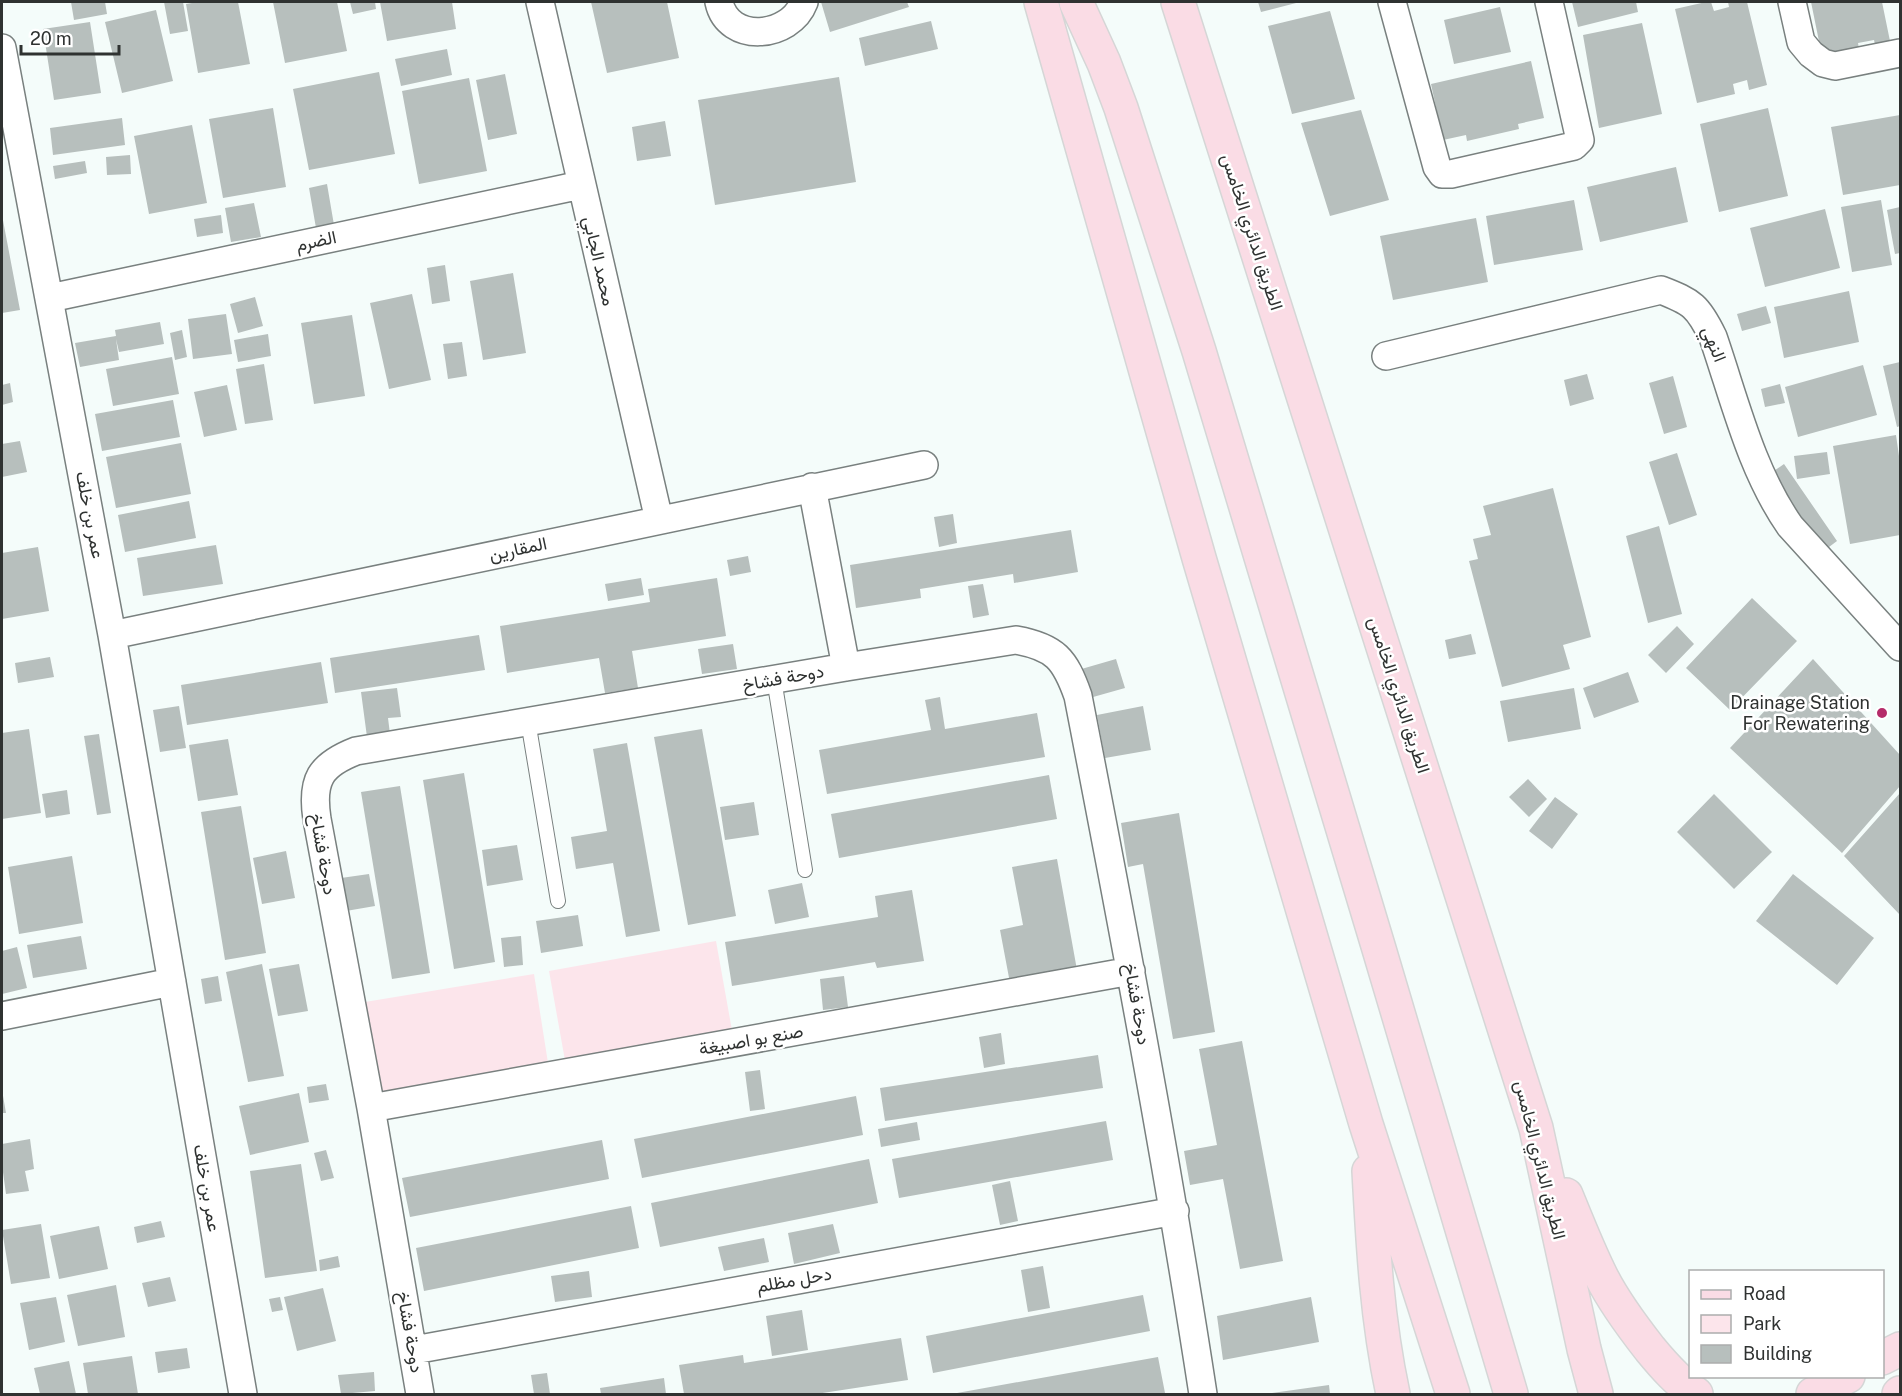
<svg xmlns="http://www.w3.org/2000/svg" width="1902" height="1396" font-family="'Public Sans',Vazirmatn,sans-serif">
<rect width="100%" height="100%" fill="#f4fcfa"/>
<!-- green -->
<path fill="#fce5eb" d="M716,941l17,95 -167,30 -17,-95z
M534,974l14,89 -168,29 -15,-90z"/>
<!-- building -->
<path fill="#b7bfbd" d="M71,2h34l2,12 -33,6z
M164,2h19l5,29 -18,3z
M198,2h40l12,62 -52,9 -12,-69z
M273,2h64l10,49 -62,12z
M350,2h25l1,7 -23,5z
M380,2h72l4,27 -69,12z
M591,2h76l12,56 -72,15z
M821,2h86l2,5 -79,25z
M1258,2h42l-39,10z
M1572,2h64l2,10 -60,15z
M1706,2h5l3,9 15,-4 -1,-5h19l20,83 -18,5 -2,-10 -14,4 2,10 -38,9 -22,-94z
M1811,2h71l9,44 -15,3 -2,-9 -16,3 2,11 -37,7z
M1500,7l11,45 -57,12 -10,-44z
M156,10l17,71 -51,12 -17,-71z
M1330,11l25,88 -63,15 -24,-88z
M931,21l7,28 -73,17 -6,-28z
M90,22l11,71 -47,7 -11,-71z
M1642,23l20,91 -63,14 -16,-93z
M447,49l5,26 -51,11 -6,-27z
M1531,61l13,57 -26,6 1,5 -52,12 -1,-6 -23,5 -12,-56z
M379,72l16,82 -86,16 -16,-81z
M505,74l12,60 -29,6 -12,-60z
M839,77l17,105 -141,23 -17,-105z
M469,78l18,93 -68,13 -17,-93z
M273,108l13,79 -63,11 -14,-79z
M1768,108l20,88 -69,16 -19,-88z
M1361,110l28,90 -59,16 -29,-93z
M1900,115v70l-57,10 -12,-68z
M122,118l3,27 -72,10 -3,-27z
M665,121l6,35 -34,5 -5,-34z
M192,125l15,78 -58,11 -15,-78z
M130,155l1,19 -24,1 -1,-18z
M85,161l2,12 -32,6 -2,-13z
M1676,167l12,55 -88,20 -13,-55z
M327,184l7,41 -18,3 -7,-40z
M1574,200l9,50 -89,15 -8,-49z
M1881,200l11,65 -40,7 -11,-65z
M254,203l7,34 -30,5 -6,-34z
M1900,207v46l-5,1 -8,-44z
M1825,209l15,59 -75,19 -15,-59z
M2,215l18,95 -18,3z
M221,215l2,18 -26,4 -3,-18z
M1476,218l12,64 -95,18 -13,-64z
M445,265l5,36 -18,3 -5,-36z
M513,273l13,80 -43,7 -13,-79z
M1849,291l10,51 -75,16 -10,-51z
M412,294l19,86 -42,9 -19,-86z
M255,297l8,29 -25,7 -8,-29z
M1766,306l5,17 -29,8 -5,-17z
M226,314l6,40 -39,5 -5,-40z
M352,315l13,81 -51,8 -13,-81z
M160,322l4,22 -45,8 -3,-13 3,21 -39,7 -5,-24 41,-7 -1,-6z
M182,330l5,27 -12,3 -5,-27z
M268,334l3,22 -33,6 -4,-22z
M462,342l5,34 -19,3 -5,-35z
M172,357l7,37 -66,12 -7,-37z
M1900,362v64l-3,1 -14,-61z
M264,364l9,56 -28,4 -9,-55z
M1863,365l14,50 -79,22 -13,-50z
M1587,374l7,25 -24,7 -6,-26z
M1673,376l14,51 -23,7 -15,-51z
M10,383l3,19 -11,3v-20z
M1780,384l5,19 -20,4 -4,-18z
M227,385l10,45 -33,7 -10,-45z
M173,400l7,37 -78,14 -7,-37z
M1896,435l4,28v72l-50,9 -17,-98z
M20,441l7,31 -25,5v-33z
M181,443l10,51 -75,14 -10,-51z
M1827,452l3,22 -33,5 -3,-23z
M1677,453l20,62 -28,10 -20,-63z
M1784,464l53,77 -16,12 -53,-78z
M1553,488l38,149 -28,8 7,24 -68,18 -33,-126 9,-2 -5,-20 18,-4 -8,-29z
M189,501l7,37 -71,14 -7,-37z
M953,514l4,29 -18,4 -5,-30z
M1659,526l23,88 -34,9 -22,-87z
M1071,530l7,42 -64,11 -1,-9 -93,15 1,9 -65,10 -6,-43z
M216,545l7,39 -80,12 -6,-38z
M38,547l11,64 -47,8v-66z
M748,556l3,16 -21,4 -3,-16z
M641,578l3,17 -36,6 -3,-17z
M717,578l9,58 -94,15 6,37 -33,5 -6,-35 -92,15 -7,-47 150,-24 -2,-13z
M983,584l6,31 -16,3 -5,-32z
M1752,598l45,43 -67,69 -44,-42z
M1677,626l17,18 -28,29 -18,-18z
M1471,634l5,20 -27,5 -4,-19z
M479,635l6,35 -150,23 -5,-35z
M733,644l4,25 -35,5 -4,-25z
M50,657l4,20 -36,6 -3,-20z
M1116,659l9,29 -39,11 -8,-29z
M1813,659l87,96v31l-58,67 -112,-105z
M321,662l7,41 -141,22 -6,-40z
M1628,672l11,30 -45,16 -11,-30z
M397,688l4,29 -13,1 2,16 -23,3 -6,-45z
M1574,688l7,41 -73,13 -8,-41z
M940,697l5,32 92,-16 8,44 -218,37 -8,-44 112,-20 -6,-30z
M179,706l7,42 -26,4 -7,-42z
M1143,706l8,44 -46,8 -8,-43z
M29,729l12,84 -39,6v-86z
M702,729l34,187 -48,9 -34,-188z
M99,734l12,79 -14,2 -13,-79z
M228,739l10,56 -40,6 -9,-56z
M627,743l33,188 -34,6 -13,-74 -37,6 -5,-32 36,-6 -14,-82z
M464,773l31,189 -41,7 -31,-189z
M1049,775l8,44 -218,39 -8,-44z
M1528,779l19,20 -18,18 -20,-20z
M400,786l30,187 -38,6 -31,-187z
M67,790l3,24 -24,4 -4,-24z
M1900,793v122l-56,-59z
M1714,794l58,58 -38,37 -57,-57z
M1555,797l23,17 -26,35 -23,-18z
M754,802l5,33 -34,5 -5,-33z
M241,806l25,147 -41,7 -24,-148z
M1179,813l36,219 -42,7 -30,-175 -15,3 -7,-44z
M517,845l6,35 -36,6 -5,-36z
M286,851l9,47 -33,6 -9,-46z
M72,856l11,67 -64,11 -11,-67z
M1057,859l20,111 -67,13 -10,-53 23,-5 -11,-58z
M369,874l6,32 -29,5 -5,-33z
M1793,874l81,64 -37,47 -81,-64z
M802,883l7,34 -34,7 -7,-34z
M912,890l12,71 -47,7 -2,-6 -143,24 -7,-44 153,-25 -3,-21z
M578,915l5,31 -42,7 -5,-32z
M81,936l6,33 -54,9 -6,-33z
M521,936l2,29 -19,2 -3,-29z
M17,947l10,41 -25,6v-43z
M262,964l22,112 -36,6 -22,-110z
M299,964l9,47 -30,5 -9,-47z
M218,976l4,25 -17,3 -4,-25z
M844,976l4,31 -25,3 -3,-31z
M1001,1033l4,31 -21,4 -5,-31z
M1242,1041l41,220 -43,8 -17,-90 -33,6 -6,-34 33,-6 -18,-96z
M1098,1055l5,33 -218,33 -5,-33z
M760,1070l5,39 -15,2 -5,-39z
M326,1084l3,16 -20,3 -2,-16z
M2,1090l4,23h-4z
M299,1093l10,49 -59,13 -11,-49z
M856,1096l7,39 -221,43 -8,-39z
M1106,1121l7,39 -214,38 -7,-39z
M917,1122l3,18 -39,7 -3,-18z
M30,1139l4,30 -9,2 4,20 -23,3 -4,-29v-21z
M602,1140l7,39 -199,38 -8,-39z
M326,1150l8,28 -13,3 -7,-28z
M869,1159l9,44 -218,44 -9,-44z
M301,1164l16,107 -52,7 -15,-107z
M1010,1181l8,40 -18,4 -8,-40z
M631,1206l8,42 -215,43 -8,-43z
M161,1221l4,16 -28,6 -3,-16z
M41,1224l9,54 -39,6 -9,-54z
M833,1224l7,29 -46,11 -6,-31z
M99,1226l9,43 -49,10 -9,-43z
M764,1238l5,24 -45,9 -6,-24z
M338,1256l2,11 -20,4 -1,-11z
M1043,1266l7,42 -22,4 -7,-42z
M589,1271l3,26 -37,5 -4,-26z
M170,1277l6,24 -28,6 -6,-24z
M116,1285l9,52 -47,9 -11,-51z
M323,1288l13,53 -39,10 -13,-54z
M1143,1295l7,36 -217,42 -7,-37z
M56,1297l9,45 -36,8 -9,-47z
M280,1297l3,13 -11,2 -3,-13z
M1311,1297l8,45 -96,18 -6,-44z
M802,1310l6,40 -36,6 -6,-40z
M901,1338l7,42 -92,14h-132l-5,-29 64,-10 1,8z
M187,1348l3,20 -32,5 -3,-21z
M132,1356l6,38h-50l-5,-31z
M1158,1357l7,36 -208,1v-1z
M69,1361l7,33h-36l-6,-26z
M374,1372l1,19 -34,3 -3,-19z
M547,1373l3,21h-16l-3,-19z
M664,1378l2,16h-65l-1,-6z
M1329,1385l1,9h-58v-1z"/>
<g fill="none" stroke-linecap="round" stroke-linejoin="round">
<!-- service casing -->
<g stroke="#79807f" stroke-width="16">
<path id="service" d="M774,679l31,191
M528,721l30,180"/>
</g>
<!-- minor casing -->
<g stroke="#79807f" stroke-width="30">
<path id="minor" d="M540,2l119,518
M719,2c9,42 71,37 85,0
M1392,2l45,165 5,7h9l123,-28 6,-6 -31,-138
M1792,2l9,40 10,12 12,9 12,3 65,-13
M2,48l110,587 131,759
M50,298l531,-113
M1386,356l275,-66c31,12 37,16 52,47 22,64 38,133 77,189l110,121
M812,487l34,180
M112,635l812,-170
M2,1016l170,-34
M371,1108l760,-137
M414,1350l761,-139
M420,1394l-49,-286 -54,-289c-6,-39 3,-54 39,-68l490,-84 170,-27c39,7 49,19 62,56 45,232 89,464 125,698"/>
</g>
<!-- primary casing -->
<g stroke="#d5d6d6" stroke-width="36">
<path id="primary" d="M1041,2l158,556 167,566 87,270
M1076,2l28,61 17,45 78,243 180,598 132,445
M1178,2l358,1126 48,221 12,45
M1369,1171c4,75 8,149 24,223
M1566,1195c11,27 22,55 35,81 13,26 31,50 49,73 14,17 28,33 46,45
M1882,1358l18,-9
M1813,1394l35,-18
M1899,1394l1,-1"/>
</g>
<!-- service -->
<use href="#service" stroke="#fff" stroke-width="14"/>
<!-- minor -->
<use href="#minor" stroke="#fff" stroke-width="27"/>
<!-- primary -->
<use href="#primary" stroke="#fadce5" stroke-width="33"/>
</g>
<!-- markers -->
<circle fill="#b52c6a" stroke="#fff" stroke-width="2" cx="1882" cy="713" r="6"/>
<g text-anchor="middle" stroke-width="5" stroke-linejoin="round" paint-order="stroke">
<!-- street labels -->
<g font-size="18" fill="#2f3231" stroke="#fff">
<text transform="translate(1252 232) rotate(72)" y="6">الطريق الدائري الخامس</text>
<text transform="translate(316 241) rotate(-12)" y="6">الضرم</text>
<text transform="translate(599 261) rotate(77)" y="6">محمد الجابي</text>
<text transform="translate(1714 344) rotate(68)" y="6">النهي</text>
<text transform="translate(90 515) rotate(79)" y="6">عمر بن خلف</text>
<text transform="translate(518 549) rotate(-12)" y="6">المقارين</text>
<text transform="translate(783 678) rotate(-10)" y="6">دوحة فشاخ</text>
<text transform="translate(1399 695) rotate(72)" y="6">الطريق الدائري الخامس</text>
<text transform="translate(323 854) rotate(80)" y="6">دوحة فشاخ</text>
<text transform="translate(1137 1004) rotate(80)" y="6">دوحة فشاخ</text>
<text transform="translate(751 1040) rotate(-10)" y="6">صنع بو اصبيغة</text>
<text transform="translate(1540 1160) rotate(76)" y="6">الطريق الدائري الخامس</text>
<text transform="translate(207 1188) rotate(80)" y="6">عمر بن خلف</text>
<text transform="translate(794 1280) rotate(-10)" y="6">دحل مظلم</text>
<text transform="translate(410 1332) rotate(80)" y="6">دوحة فشاخ</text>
</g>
<!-- poi labels -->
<g font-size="18" fill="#2f3231" stroke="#fff" text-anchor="end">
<text x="1870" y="709">Drainage Station<tspan x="1870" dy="21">For Rewatering</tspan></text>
</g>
</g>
<!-- border -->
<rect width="1902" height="1396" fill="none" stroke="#2f3231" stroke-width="6"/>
<!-- legend -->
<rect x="1689" y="1270" width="195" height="108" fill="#ffffff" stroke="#acadad" stroke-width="1.5"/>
<rect x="1701" y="1290" width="30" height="9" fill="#fadce5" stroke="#acadad" stroke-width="1.5"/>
<text x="1743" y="1300" font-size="18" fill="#2f3231">Road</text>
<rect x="1701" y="1315" width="30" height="18" fill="#fce5eb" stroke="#acadad" stroke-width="1.5"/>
<text x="1743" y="1330" font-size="18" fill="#2f3231">Park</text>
<rect x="1701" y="1345" width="30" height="18" fill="#b7bfbd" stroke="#acadad" stroke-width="1.5"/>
<text x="1743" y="1360" font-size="18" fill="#2f3231">Building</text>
<!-- scale -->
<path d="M21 45v9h98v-9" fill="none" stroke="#2f3231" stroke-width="3"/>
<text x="30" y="45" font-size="18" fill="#2f3231" stroke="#ffffff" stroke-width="4.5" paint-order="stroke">20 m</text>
</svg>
